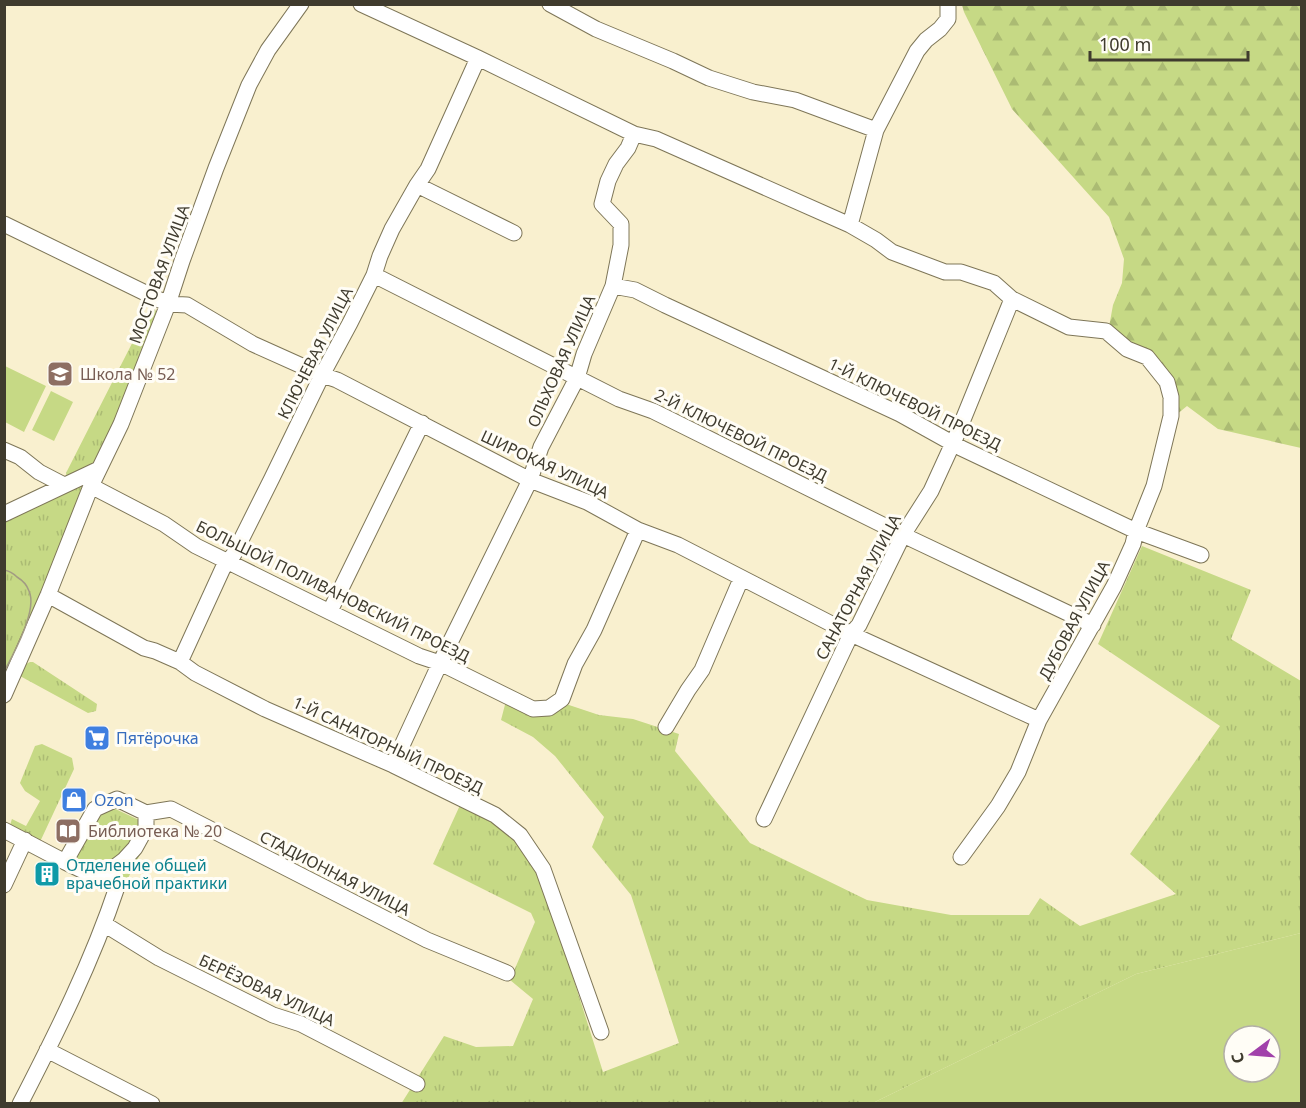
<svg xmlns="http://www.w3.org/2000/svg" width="1306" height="1108" font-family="'Noto Sans',sans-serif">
<defs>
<pattern id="grass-tufts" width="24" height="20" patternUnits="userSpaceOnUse" patternTransform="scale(1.5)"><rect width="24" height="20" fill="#c6d985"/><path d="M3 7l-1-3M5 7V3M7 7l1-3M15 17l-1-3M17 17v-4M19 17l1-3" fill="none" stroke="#abbb73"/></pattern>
<pattern id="forest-firs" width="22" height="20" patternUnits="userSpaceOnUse" patternTransform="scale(1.5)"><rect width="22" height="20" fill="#c6d985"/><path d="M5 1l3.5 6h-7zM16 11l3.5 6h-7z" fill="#abbb73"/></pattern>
</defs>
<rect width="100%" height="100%" fill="#f9f0cf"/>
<!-- grass -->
<path fill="url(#grass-tufts)" d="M151,306l6,6 -1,7 -57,141 -7,7 -25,11 -1,-5z
M80,486l4,3v5l-79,186v-159z
M1142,546l109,44 -20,49 70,42v252l-165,41 -263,129 -472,1 43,-68 32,11 37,-1 20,-47 -23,-19 25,-58 -4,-9 -98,-49 28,-61 57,34 20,30 65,205 76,-29 -48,-148 -39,-48 12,-30 -49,-61 -22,-19 -32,-17 6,-23 26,13 27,-8 39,13 34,4 46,15 -4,17 75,92 117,57 84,15h78l11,-17 40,28 96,-32 -46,-40 90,-128 -122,-82z
M30,662h3l64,42 -1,7 -8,2 -68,-37 6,-12z
M42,744l30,14 2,11 -35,75 -29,-19 2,-6 14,7 14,-25 -15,-10 -5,-8 15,-37z
M109,806l45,21 -30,59 -51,-24 25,-52z"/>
<!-- forest -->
<path fill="url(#forest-firs)" d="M962,5h339v443l-83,-19 -31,-23 -11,9v-29l-32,-35 -35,-24 4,-22 9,-22 2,-24 -15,-42 -97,-108 -48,-97z"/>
<!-- garden -->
<path fill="#c6d985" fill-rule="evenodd" d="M5,366l41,20 -22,46 -19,-10z
M51,391l22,11 -19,39 -22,-11z
M1301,933v170h-428l263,-129zM1234,1036h36v36h-36z"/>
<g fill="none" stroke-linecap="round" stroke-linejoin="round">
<!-- minor casing -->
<g stroke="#7e7658" stroke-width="17">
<path id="minor" d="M361,4l117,54 156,76 22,5 194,86 26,15 16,12 53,20h16l33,11 18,16 57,28 37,4 21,18 20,8 20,25 4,15v19l-17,70 -18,45 -3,13 -19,42 -75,134 -21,52 -20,34 -37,51
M550,4l46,25 77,32 36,17 44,14 42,8 81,30
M417,185l97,48
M4,224l164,80 19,1 66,39 69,31 15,5 193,100 57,22 51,28 40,15 173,89 188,86
M850,225l26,-95 41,-79 9,-11 14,-11 8,-10v-15
M374,275l245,124 34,12 250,124 190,90
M613,286l22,4 30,15 235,109 61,34 175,83 65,24
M4,450l16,7 19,15 25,13
M91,486l73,38 32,22 223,110 21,7 93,46 16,-1 13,-9 13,-35 19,-34 44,-100
M4,514l95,-45
M48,595l96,53 11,3 25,11 15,11 70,36 128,56 102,50 25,20 23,34 58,163
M330,611l92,-188
M180,662l43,-94 11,-14 38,-76 50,-103 28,-52 24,-48 6,-19 12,-27 25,-44 11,-16 50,-111
M4,695l44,-100 43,-109 30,-62 47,-120 14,-43 34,-93 33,-83 19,-35 33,-46
M666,727l22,-37 14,-20 39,-91
M393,765l47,-102 90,-183 11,-33 36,-69 7,-24 29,-68 8,-41v-21l-19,-20 6,-23 8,-17 12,-16 6,-14
M146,813l25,-4 256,131 80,33
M764,819l87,-185 8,-9 44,-90 28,-44 27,-59 54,-133
M4,830l61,32 52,25c-25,75 -61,147 -97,217
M65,862l30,-53 22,-10 29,14
M99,879l25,-19 11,-12 11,-20v-15
M4,885l21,-45
M104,924l55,34 114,57 28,9 116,60
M47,1050l105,54"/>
</g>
<!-- minor -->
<use href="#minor" stroke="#fff" stroke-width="15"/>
<!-- tram -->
<path stroke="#a29b83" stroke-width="1.5" d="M4,570c6,1 9,3 13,7 5,3 10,8 12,14 9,19 -16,64 -25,81"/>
</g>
<!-- icons -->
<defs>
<g id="school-square" transform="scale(1.35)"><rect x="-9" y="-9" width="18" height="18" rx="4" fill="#8d6e63" stroke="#fffdf6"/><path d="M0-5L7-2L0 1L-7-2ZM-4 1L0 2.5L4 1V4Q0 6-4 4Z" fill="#fff"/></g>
<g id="supermarket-square" transform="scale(1.35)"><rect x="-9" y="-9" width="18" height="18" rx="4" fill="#3f7fe0" stroke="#fffdf6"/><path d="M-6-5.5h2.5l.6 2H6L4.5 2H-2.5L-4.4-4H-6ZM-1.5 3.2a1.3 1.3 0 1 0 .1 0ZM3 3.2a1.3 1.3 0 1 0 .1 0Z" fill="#fff"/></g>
<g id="shop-square" transform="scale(1.35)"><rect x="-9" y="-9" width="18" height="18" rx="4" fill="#3f7fe0" stroke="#fffdf6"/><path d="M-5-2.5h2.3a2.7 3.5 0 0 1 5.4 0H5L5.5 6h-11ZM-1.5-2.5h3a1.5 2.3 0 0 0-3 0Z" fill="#fff"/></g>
<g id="library-square" transform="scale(1.35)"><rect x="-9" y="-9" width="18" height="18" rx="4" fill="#8d6e63" stroke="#fffdf6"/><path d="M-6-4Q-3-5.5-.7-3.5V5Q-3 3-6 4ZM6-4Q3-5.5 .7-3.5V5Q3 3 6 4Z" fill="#fff"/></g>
<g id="building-square" transform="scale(1.35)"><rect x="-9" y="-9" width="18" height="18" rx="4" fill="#0f9aa8" stroke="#fffdf6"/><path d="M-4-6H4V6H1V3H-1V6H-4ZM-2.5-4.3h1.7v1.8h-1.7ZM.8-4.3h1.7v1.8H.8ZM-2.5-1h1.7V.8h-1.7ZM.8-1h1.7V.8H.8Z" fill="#fff"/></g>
</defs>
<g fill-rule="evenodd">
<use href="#school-square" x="60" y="374"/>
<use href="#supermarket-square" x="97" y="738"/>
<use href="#shop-square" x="74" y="800"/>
<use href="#library-square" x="68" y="831"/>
<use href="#building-square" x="47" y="874"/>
</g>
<g text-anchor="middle" stroke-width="6" stroke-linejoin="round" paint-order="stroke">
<!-- street labels -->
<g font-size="16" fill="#3f3b2e" stroke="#fffdf6">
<text transform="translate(159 274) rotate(-70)" y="6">МОСТОВАЯ УЛИЦА</text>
<text transform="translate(315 353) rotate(-63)" y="6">КЛЮЧЕВАЯ УЛИЦА</text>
<text transform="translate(561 361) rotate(-66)" y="6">ОЛЬХОВАЯ УЛИЦА</text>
<text transform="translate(915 404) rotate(26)" y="6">1-Й КЛЮЧЕВОЙ ПРОЕЗД</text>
<text transform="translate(741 435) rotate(26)" y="6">2-Й КЛЮЧЕВОЙ ПРОЕЗД</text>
<text transform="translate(545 464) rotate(25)" y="6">ШИРОКАЯ УЛИЦА</text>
<text transform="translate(858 587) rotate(-62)" y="6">САНАТОРНАЯ УЛИЦА</text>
<text transform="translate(333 591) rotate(26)" y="6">БОЛЬШОЙ ПОЛИВАНОВСКИЙ ПРОЕЗД</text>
<text transform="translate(1074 620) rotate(-62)" y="6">ДУБОВАЯ УЛИЦА</text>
<text transform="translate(388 745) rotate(25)" y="6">1-Й САНАТОРНЫЙ ПРОЕЗД</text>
<text transform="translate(335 873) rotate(27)" y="6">СТАДИОННАЯ УЛИЦА</text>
<text transform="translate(267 990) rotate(25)" y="6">БЕРЁЗОВАЯ УЛИЦА</text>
</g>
<!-- education labels -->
<g font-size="16" fill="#785e54" stroke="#fffdf6" text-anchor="start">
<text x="80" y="380">Школа № 52</text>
<text x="88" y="837">Библиотека № 20</text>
</g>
<!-- shop labels -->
<g font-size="16" fill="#366cbe" stroke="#fffdf6" text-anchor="start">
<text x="116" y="744">Пятёрочка</text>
<text x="94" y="806">Ozon</text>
</g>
<!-- culture labels -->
<g font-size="16" fill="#0d838f" stroke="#fffdf6" text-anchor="start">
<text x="66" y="871">Отделение общей<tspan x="66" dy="18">врачебной практики</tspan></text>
</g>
</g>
<!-- border -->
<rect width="1306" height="1108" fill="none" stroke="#3f3b2e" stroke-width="12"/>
<!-- north arrow -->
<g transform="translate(1252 1054) rotate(254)"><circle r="28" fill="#fffdf6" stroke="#b2afa6" stroke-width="1.5"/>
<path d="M0-4.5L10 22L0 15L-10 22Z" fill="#a141aa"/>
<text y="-9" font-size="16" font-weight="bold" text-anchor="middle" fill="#3f3b2e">С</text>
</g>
<!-- scale -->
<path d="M1090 51v9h158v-9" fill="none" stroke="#3f3b2e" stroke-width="3"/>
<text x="1099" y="51" font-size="18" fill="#3f3b2e" stroke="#fffdf6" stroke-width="4.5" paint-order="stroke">100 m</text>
</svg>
